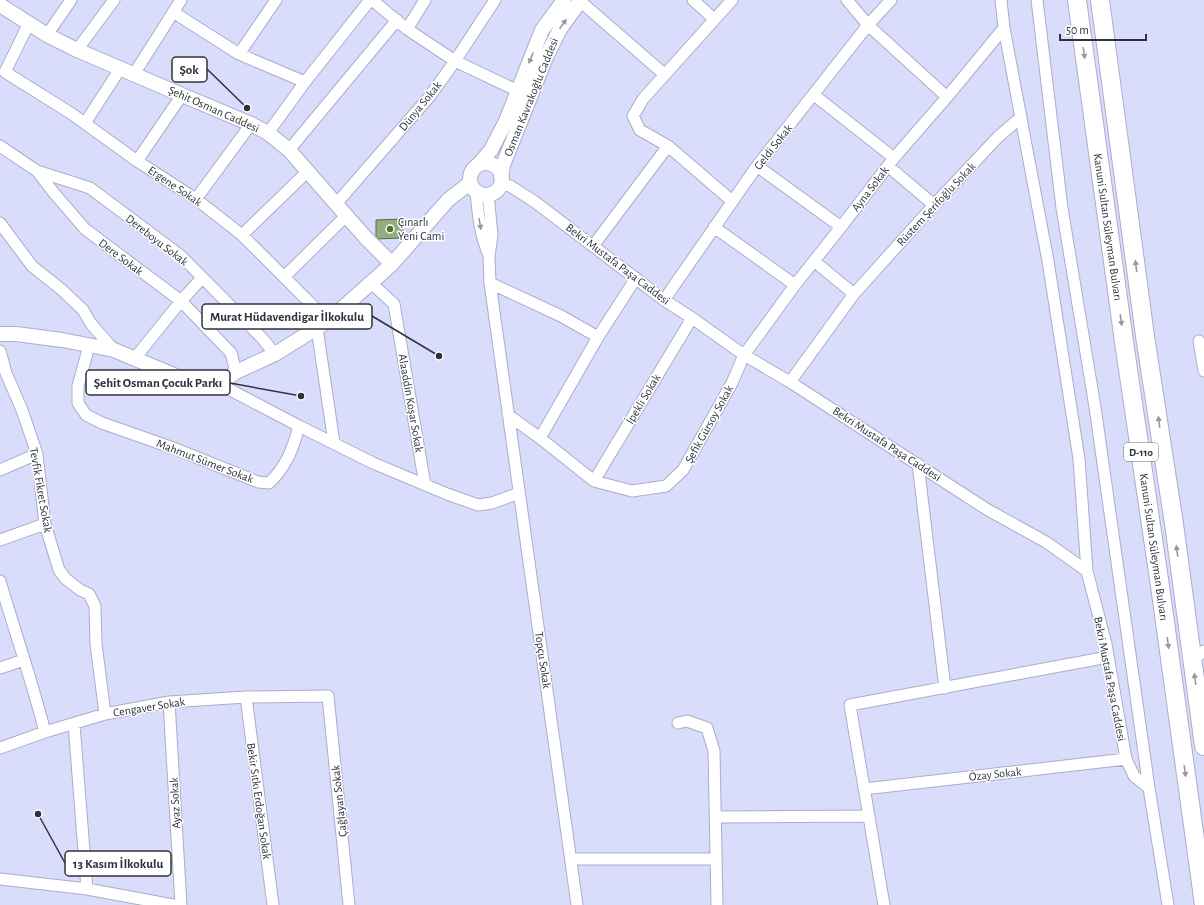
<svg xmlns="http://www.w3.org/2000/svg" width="1204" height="905" font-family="'Alegreya Sans',sans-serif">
<rect width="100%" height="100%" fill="#d9ddfb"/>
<!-- building -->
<path fill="#93ad7c" stroke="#5d6a51" d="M403,219v19l-27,1v-19z"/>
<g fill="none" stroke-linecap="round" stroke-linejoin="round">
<!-- minor casing -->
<g stroke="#a9adca" stroke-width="13">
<path id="minor" d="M372,0l35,29 48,32 63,30
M693,0l21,19
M732,0l-89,99 -10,17 7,14 28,16 64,55
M847,0l21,25 79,72
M1001,0l3,28 44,233 31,198 8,112
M1037,0l25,208 33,199 54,381 19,117
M580,1l84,73
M173,12l66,42 66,28
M29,23l-24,49 67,42 65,47 59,38 46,36 86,86
M407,29l18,-29
M47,35l24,-35
M77,50l37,-50
M239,54l37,-54
M134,74l47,-74
M814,95l80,63
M85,123l35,-54
M268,133l37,-51 65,-82
M0,146l37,25 17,22 31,36 96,72 50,52 5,19
M289,150l108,-130
M137,161l45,-66
M757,166l84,61
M888,166l46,39
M37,171l53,17 91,68 81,82 13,16
M500,184l10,2 25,16 129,98 28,18 52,37 46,27 198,128 58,32 41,29 19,73 20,115 8,17 15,12
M476,192c2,22 4,43 13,63
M488,194l4,41 -3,21 1,27 87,622
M196,199l55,-75
M336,204l94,-108 25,-35 40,-61
M0,223l32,43 30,24 21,20 9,15 22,25
M714,227l81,58
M242,235l66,-64
M593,246l75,-100
M814,261l40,33
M284,277l62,-61
M371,283l23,21 31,181
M490,283l71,33 37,21
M664,300l93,-134 111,-141 23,-25
M317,328l17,115
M1199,341l5,30
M89,346l-11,40v17l8,12 16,8 74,26 82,33 11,1c17,-16 24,-34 30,-57l-80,-42
M0,351l6,22 16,37 15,44 8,70 14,46 7,9 14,11 9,4 6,12 1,38 9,70
M135,358l46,-57 21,-23
M790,382l64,-88 80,-89 64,-68 22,-19
M508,415l32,23 54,43 38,10 34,-5 17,-16 49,-87 12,-28 51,-70 46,-58 53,-69 53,-61 57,-69
M299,426l74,37 74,31 31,11 14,-2 27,-10
M540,438l58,-101 38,-59
M918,464l27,224
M0,470l37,-16
M594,481l98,-163
M0,540l45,-16
M0,581c15,51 32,100 45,151
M1192,660l12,-9
M0,668l24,-8
M246,697l27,208
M169,702l12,203
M678,723l9,-2 20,7 7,23 3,154
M74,724l13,165
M0,748l45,-16 60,-18 64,-12 77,-5 82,-1 21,209
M864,789l262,-30
M715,817l154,-1
M571,859h145
M0,879l87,10 86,16
M884,905l-34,-200 258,-48"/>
</g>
<!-- tertiary casing -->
<g stroke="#a9adca" stroke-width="16">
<path id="tertiary" d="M0,5l47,30 30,15 105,45 69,29 17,9 21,17 76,87 27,27
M470 179a16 16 0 1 1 32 0a16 16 0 1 1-32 0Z
M479,164l12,-14 15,-29 36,-91 22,-30
M501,177l2,-12 44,-110 13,-26 21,-29
M0,334h16l46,6 52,10 62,26 43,8 17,-12 39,-18 53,-33 64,-57 56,-64 22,-17"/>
</g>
<!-- trunk casing -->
<g stroke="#a9adca" stroke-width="20">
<path id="trunk" d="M1077,0l48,349 35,237 44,319
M1100,0l45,336 29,188 30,222"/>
</g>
<!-- minor -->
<use href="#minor" stroke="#fff" stroke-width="11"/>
<!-- tertiary -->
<use href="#tertiary" stroke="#fff" stroke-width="14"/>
<!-- trunk -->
<use href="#trunk" stroke="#fff" stroke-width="18"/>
</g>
<!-- one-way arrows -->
<defs><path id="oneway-solid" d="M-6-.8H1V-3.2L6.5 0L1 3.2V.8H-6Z"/></defs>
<g fill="#98989e">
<use href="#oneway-solid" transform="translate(563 24) rotate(-55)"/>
<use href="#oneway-solid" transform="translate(1084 53) rotate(82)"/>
<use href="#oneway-solid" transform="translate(531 58) rotate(112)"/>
<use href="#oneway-solid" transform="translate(480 224) rotate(80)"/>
<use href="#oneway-solid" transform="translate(1136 266) rotate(-97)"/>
<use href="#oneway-solid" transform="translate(1121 320) rotate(82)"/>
<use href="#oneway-solid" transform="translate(1159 422) rotate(-98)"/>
<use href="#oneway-solid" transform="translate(1177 551) rotate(-98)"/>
<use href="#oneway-solid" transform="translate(1168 643) rotate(82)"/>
<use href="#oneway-solid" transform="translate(1195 679) rotate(-98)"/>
<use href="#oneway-solid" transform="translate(1185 771) rotate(82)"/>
</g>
<!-- markers -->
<circle fill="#51732a" stroke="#fff" stroke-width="1.5" cx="390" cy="229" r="4"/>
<g text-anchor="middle" stroke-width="3" stroke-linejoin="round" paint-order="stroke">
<!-- shield labels -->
<rect fill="#fff" stroke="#6e6f77" stroke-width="1" x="1124" y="443" width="34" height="18" rx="3"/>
<g font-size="11" font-weight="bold" fill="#30313d">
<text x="1141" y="456">D-110</text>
</g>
<!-- street labels -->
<g font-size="12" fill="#30313d" stroke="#fff">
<text transform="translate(531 97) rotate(-68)" y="4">Osman Kavrakoğlu Caddesi</text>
<text transform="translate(420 106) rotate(-51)" y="4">Dünya Sokak</text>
<text transform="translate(214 109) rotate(24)" y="4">Şehit Osman Caddesi</text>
<text transform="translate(773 147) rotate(-52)" y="4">Geldi Sokak</text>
<text transform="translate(175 186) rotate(34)" y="4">Ergene Sokak</text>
<text transform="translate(870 189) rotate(-53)" y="4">Ayna Sokak</text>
<text transform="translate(936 204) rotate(-47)" y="4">Rüstem Şerifoğlu Sokak</text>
<text transform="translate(1108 227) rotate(82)" y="4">Kanuni Sultan Süleyman Bulvarı</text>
<text transform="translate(157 240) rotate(38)" y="4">Dereboyu Sokak</text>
<text transform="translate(121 257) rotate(37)" y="4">Dere Sokak</text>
<text transform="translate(618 264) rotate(37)" y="4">Bekri Mustafa Paşa Caddesi</text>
<text transform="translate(643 399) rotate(-59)" y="4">İpekli Sokak</text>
<text transform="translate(411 403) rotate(80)" y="4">Alaaddin Koşar Sokak</text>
<text transform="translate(709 424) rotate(-61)" y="4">Şefik Gürsoy Sokak</text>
<text transform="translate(887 444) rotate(33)" y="4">Bekri Mustafa Paşa Caddesi</text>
<text transform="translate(205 461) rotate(21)" y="4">Mahmut Sümer Sokak</text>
<text transform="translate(41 490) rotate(80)" y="4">Tevfik Fikret Sokak</text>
<text transform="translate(1154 547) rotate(82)" y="4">Kanuni Sultan Süleyman Bulvarı</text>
<text transform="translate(543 660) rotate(82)" y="4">Topçu Sokak</text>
<text transform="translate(1110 679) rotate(79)" y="4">Bekri Mustafa Paşa Caddesi</text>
<text transform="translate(149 707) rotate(-9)" y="4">Cengaver Sokak</text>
<text transform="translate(995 774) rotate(-6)" y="4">Özay Sokak</text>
<text transform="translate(259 801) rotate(82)" y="4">Bekir Sıtkı Erdoğan Sokak</text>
<text transform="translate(339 801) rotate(-96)" y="4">Çağlayan Sokak</text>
<text transform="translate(175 803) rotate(-93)" y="4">Ayaz Sokak</text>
</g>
<!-- poi labels -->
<g font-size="12" fill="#30313d" stroke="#fff" text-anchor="start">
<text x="398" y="226">Çınarlı<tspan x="398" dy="14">Yeni Cami</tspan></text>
</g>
</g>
<!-- callouts -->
<path fill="none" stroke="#30313d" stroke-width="1.5" d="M247 108L207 69M439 356L372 316M301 396L230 383M38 814L65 863"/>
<g fill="#30313d" stroke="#fff" stroke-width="1.5">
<circle cx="247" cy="108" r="4"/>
<circle cx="439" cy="356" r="4"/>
<circle cx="301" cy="396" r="4"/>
<circle cx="38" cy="814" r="4"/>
</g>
<g fill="#fff" stroke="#30313d" stroke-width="1.5">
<rect x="172" y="57" width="35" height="25" rx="4"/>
<rect x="202" y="304" width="170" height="25" rx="4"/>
<rect x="86" y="370" width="144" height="25" rx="4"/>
<rect x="65" y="851" width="106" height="25" rx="4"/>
</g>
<g font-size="13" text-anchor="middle" font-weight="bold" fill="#30313d">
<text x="189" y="74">Şok</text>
<text x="287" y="321">Murat Hüdavendigar İlkokulu</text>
<text x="158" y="387">Şehit Osman Çocuk Parkı</text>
<text x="118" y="868">13 Kasım İlkokulu</text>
</g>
<!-- scale -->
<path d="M1060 34v6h86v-6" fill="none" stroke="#30313d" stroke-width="2"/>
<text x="1066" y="34" font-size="12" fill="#30313d" stroke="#ffffff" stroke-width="3" paint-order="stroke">50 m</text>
</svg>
